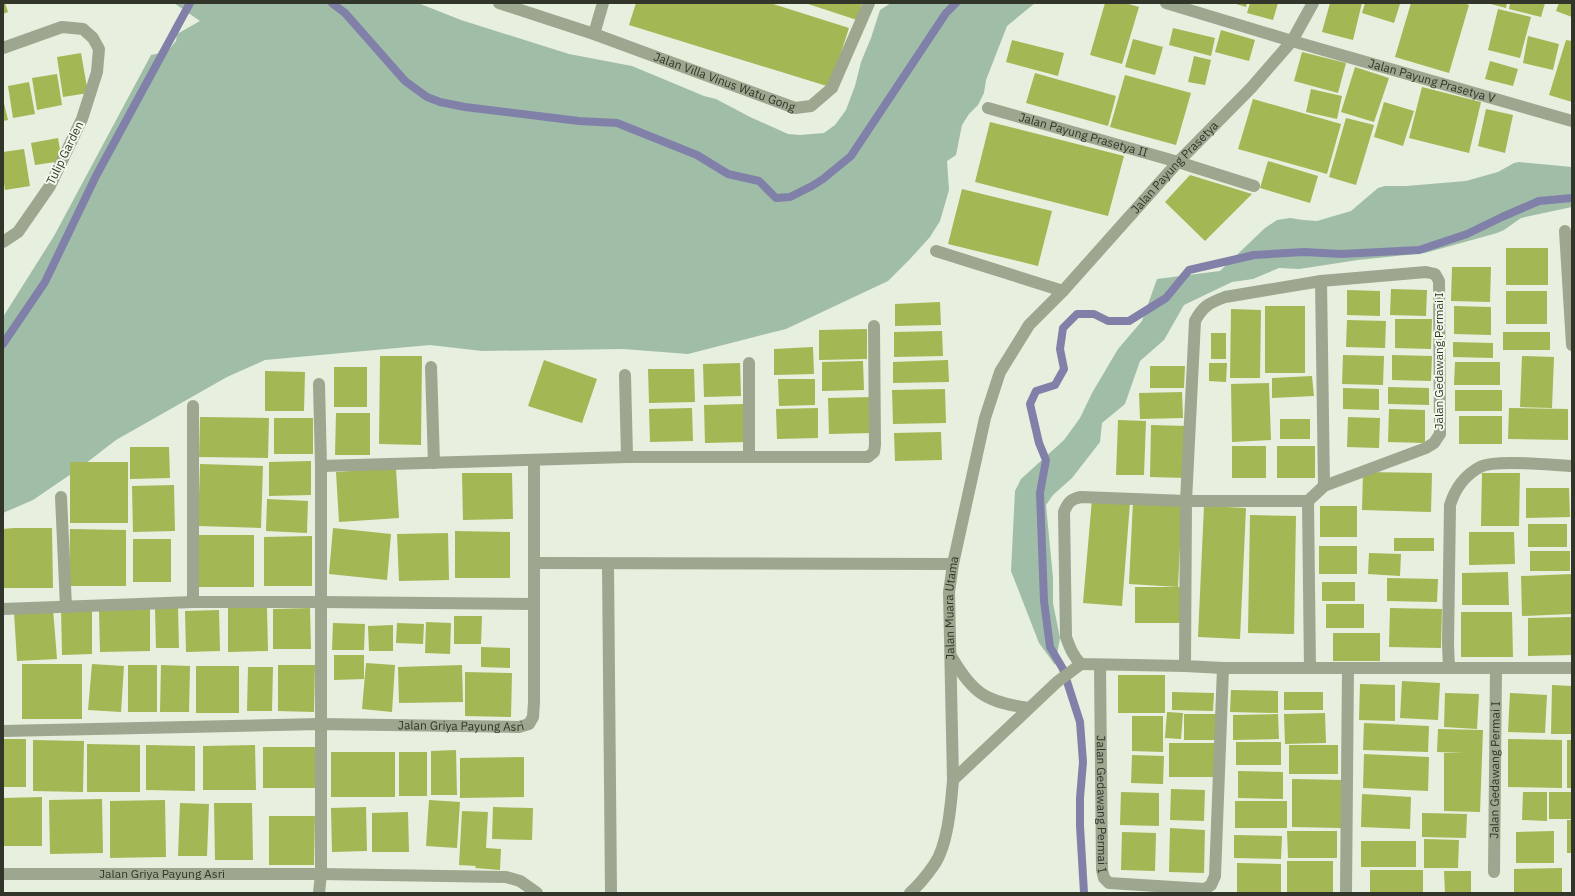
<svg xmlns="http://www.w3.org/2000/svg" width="1575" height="896" font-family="'IBM Plex Sans',sans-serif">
<rect width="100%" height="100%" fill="#e7efde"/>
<!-- green -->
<path fill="#a0bda8" d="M174,3h244l43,17 108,34 63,12 72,30 12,3 34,18 38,17 12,1 24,-2 11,-8 11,-15 9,-24 6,-24 10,-24 9,-28 11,-7h144l-28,23 -21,54 -2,13 -6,12 -9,9 -7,11 -6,30 -9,6 2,29 -9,31 -10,16 -20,22 -22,22 -102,48 -98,25 -65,-5 -141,2 -52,-6 -165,15 -38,17 -111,63 -39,30 -44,30 -30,13v-196l51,-81 97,-181 16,-3 9,-11 1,-7 23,-13z
M1519,162l53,5v40l-51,11 -17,12 -7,3 -72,20 -67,7 -59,9 -20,-1 -26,11 -21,3 -48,23 -20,35 -24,21 -15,43 -23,19 -2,19 -28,36 -19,17 -7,10 7,73v25l7,35 -5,27 -16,-22 -28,-72 4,-80 6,-12 43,-39 16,-22 12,-25 26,-44 24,-28 15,-42 63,-8 45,-43 12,-8 13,-2 13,2 14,1 34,-10 27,-23 7,-2h21l60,-5 32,-9 16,-9z"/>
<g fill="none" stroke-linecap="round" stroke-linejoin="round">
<!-- stream -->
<path stroke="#8180a9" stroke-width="8" d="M332,3l13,10 60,68 22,16 13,5 25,5 114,14 38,2 80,32 31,19 31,7 17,17 14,-1 22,-11 11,-7 28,-23 95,-143 10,-10
M3,344l42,-62 51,-106 94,-173
M1084,893l-4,-67v-28l3,-36 -3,-40 -17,-53 -13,-22 -6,-46 -4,-108 6,-33 -7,-17 -9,-39 6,-13 19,-6 9,-16 -4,-20 3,-21 14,-14h17l14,7h21l37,-23 23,-28 65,-15 50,-3 37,2 78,-4 48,-16 35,-17 37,-16 33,-3"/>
</g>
<!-- building -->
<path fill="#a3b754" d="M3,3h2l3,9 -5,2z
M636,3h134l79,25 -19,59 -201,-62z
M805,3h57l-5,17z
M1105,3h20l14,4 -17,57 -32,-9z
M1233,3h14l-1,4z
M1250,3h28l-5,17 -26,-7z
M1330,3h32l-9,37 -31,-8z
M1365,3l35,1 -6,19 -32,-10z
M1411,3h53l5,2 -20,68 -54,-16z
M1487,3h20l-1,5z
M1510,3h35l-4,14 -32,-8z
M1559,3h13v14l-16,-6z
M1498,9l33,8 -11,41 -32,-8z
M1173,28l42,10 -4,18 -42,-11z
M1221,30l34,10 -6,21 -34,-9z
M1528,36l31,8 -6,26 -30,-7z
M1133,39l30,8 -8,28 -30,-8z
M1012,40l52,13 -6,23 -52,-14z
M1566,40l6,1v61l-23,-7z
M1302,52l44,11 -8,30 -44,-12z
M81,53l7,40 -25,4 -6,-40z
M1194,56l17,4 -6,25 -17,-3z
M1490,61l28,8 -5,17 -28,-7z
M1355,67l34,11 -15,44 -33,-10z
M1035,73l81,23 -8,30 -82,-23z
M57,74l5,31 -25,5 -5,-32z
M1125,75l66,18 -15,52 -66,-18z
M29,82l6,32 -22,4 -5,-32z
M1422,87l59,15 -12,51 -60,-15z
M1311,89l31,7 -5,23 -31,-7z
M3,99l5,21 -5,1z
M1253,99l88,25 -14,50 -89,-25z
M1384,102l30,9 -11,35 -29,-9z
M1486,109l27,6 -8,38 -27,-7z
M1346,118l28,7 -18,60 -27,-8z
M990,122l134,34 -16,60 -133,-34z
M58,138l4,23 -27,4 -4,-22z
M24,149l6,37 -25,4 -2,-13v-25z
M1268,161l50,15 -8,27 -50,-15z
M1190,175l62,19 -47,47 -40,-39z
M962,189l90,22 -14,55 -90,-22z
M1506,248h42v37h-42z
M1452,267h39l-1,35 -39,-1z
M1391,289l36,1 -1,26 -36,-1z
M1347,290l33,1v25l-33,-1z
M1506,291h41v33h-41z
M940,302l1,23 -46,1v-22z
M1265,306h40v67h-40z
M1454,306l37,1v28l-37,-1z
M1231,309l30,1 -1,68h-30z
M1395,319h37l-1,30 -36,-1z
M1347,320l39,1 -1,27 -39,-1z
M867,329v30l-48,1v-30z
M942,331l1,25 -49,1v-25z
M1503,332h47v18h-47z
M1211,333h15v26h-15z
M1453,342l40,1v15l-40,-1z
M813,347l1,27 -40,1v-26z
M1343,355l41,1 -1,29 -41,-1z
M1392,355l40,1 -1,25 -39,-1z
M380,356h42l-1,89 -42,-1z
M1522,356l32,1 -2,51 -32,-1z
M544,360l53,19 -15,44 -54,-17z
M948,360l1,22 -56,1v-21z
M863,361l1,29 -42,1v-29z
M1455,362h45v23h-46z
M740,363l1,33 -37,1 -1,-33z
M1209,363h18l-1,19 -17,-1z
M1150,366h35l-1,22h-34z
M334,367h33v40h-33z
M648,369h46l1,33 -46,1z
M265,371l40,1 -1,39h-39z
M1312,376l2,20 -42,2v-20z
M778,379h37v26l-36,1z
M1269,383l2,57 -39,2 -1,-58z
M1388,387l41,1v17l-41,-1z
M1343,388l36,1v21l-36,-1z
M945,389l1,34 -53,1 -1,-34z
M1455,390h47v21h-47z
M1182,392l1,26 -43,1 -1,-26z
M873,397v36l-44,1 -1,-36z
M744,404l1,38 -40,1 -1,-38z
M692,408l1,33 -43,1 -1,-33z
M818,408v30l-41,1 -1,-30z
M1509,408l59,1v31l-60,-1z
M1389,409l36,1v33l-37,-1z
M336,413h34v42h-35z
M1459,416h43v28h-43z
M200,417l69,1 -1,40 -69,-1z
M1348,417l32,1 -1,30 -32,-1z
M274,418h39v36h-39z
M1280,419h30v20h-30z
M1118,420l28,1 -2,54h-28z
M1151,425l36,1 -1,52 -36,-1z
M941,432l1,28 -47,1 -1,-28z
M1232,446h34v32h-34z
M1277,446h38v32h-38z
M130,447h39l1,31 -40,1z
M311,461v34l-42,1v-34z
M70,462h58v61h-58z
M200,464l63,2 -2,62 -63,-2z
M396,468l3,50 -60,4 -3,-50z
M1363,472l69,1 -1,39 -69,-2z
M462,473h50l1,46 -50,1z
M1482,473h38l-1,53h-38z
M174,485l1,46 -42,1 -1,-46z
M1526,488h43l1,29 -44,1z
M267,499l41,2 -1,32 -41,-2z
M1092,499l38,4 -8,103 -39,-3z
M1133,501l49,2 -4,84 -49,-3z
M1204,506l42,2 -6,131 -42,-2z
M1320,506h37v31h-37z
M1250,515l46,1 -2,118 -46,-1z
M1528,524h39v23h-39z
M14,528h38l1,60h-50v-59z
M333,528l58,6 -4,46 -58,-6z
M70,529l56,1v56h-57z
M455,531l55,1v46h-55z
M1469,532h45l1,32 -46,1z
M448,533l1,47 -50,1 -2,-47z
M197,535h57v52h-57z
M312,536v50h-48v-49z
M1394,538h40v13h-40z
M133,539h38v43h-38z
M1319,546h38v28h-38z
M1530,551h40v20h-40z
M1369,553l32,1 -1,22 -32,-2z
M1508,572l1,33h-47v-32z
M1572,574v40l-50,2 -1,-40z
M1387,578l51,1 -1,23 -50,-1z
M1322,582h33v19h-33z
M1135,587h46v36h-46z
M1326,604h38v24h-38z
M61,608h31v46l-30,1z
M155,608h23l1,40h-23z
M228,608h39l1,43 -40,1z
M310,608l1,41h-38v-40z
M1390,608l52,1 -1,39 -52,-1z
M53,609l4,50 -40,2 -3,-49z
M150,609v42l-50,1 -1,-42z
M219,610l1,41 -34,1 -1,-41z
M1461,612h51l1,45h-52z
M454,616h28l-1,28h-27z
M1572,617v38l-44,1v-38z
M426,622l25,1 -1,31 -25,-1z
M333,623l32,1 -1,26h-32z
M397,623l27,1 -1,20 -27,-1z
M393,625v26h-24l-1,-25z
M1333,633h47v28h-47z
M481,647l29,1v20l-29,-1z
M334,655h30v24l-30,1z
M366,663l29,2 -3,47 -30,-3z
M22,664h60v55h-60z
M92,664l32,2 -3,46 -33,-2z
M128,665h29v47h-29z
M161,665l29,1 -1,46h-29z
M278,665h37l-1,47 -36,-1z
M462,665l1,37 -64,1 -1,-36z
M196,666h43v47h-43z
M248,667h25l-1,44h-25z
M465,672l47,1 -1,44 -46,-1z
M1118,675h47v38h-47z
M1402,681l38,2 -2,37 -38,-2z
M1360,684l35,1v36l-36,-1z
M1552,685l20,1v48h-21z
M1231,690l47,1v22l-48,-1z
M1172,692l42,1 -1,18 -41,-1z
M1284,692h39v18h-39z
M1445,693l34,1 -2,35 -33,-2z
M1510,693l37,2 -2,38 -37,-1z
M1167,712l16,1 -2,26 -16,-1z
M1325,713l1,30 -41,1 -1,-30z
M1184,714h34v26h-34z
M1278,714l1,25 -46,1v-25z
M1132,716h31v36l-31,-1z
M1364,723l65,3 -1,26 -65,-2z
M1438,729l45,1 -3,82 -36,-1v-58h20l-27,-1z
M3,739h23v48h-23z
M1508,739l54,1v48l-54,-1z
M33,740l51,1 -1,51 -50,-1z
M1567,740h5v48h-5z
M1236,742h45v23h-45z
M1169,743h48v34h-48z
M87,744l53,1v47h-53z
M146,745l49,1v45l-49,-1z
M255,745l1,45h-53v-44z
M1289,745h49v29h-49z
M263,747h55v41h-55z
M456,750l1,45h-26v-44z
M331,752h64v45h-64z
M399,752h28v44h-28z
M1364,754l65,3 -1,34 -65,-3z
M1132,755l32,1 -1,28 -32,-1z
M524,757v40l-64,1v-40z
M1238,771l45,1v27l-45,-1z
M1292,779l50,1 -1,48 -49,-1z
M1171,789l34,1 -1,31 -34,-1z
M1121,792l38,1v33l-39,-1z
M1523,792h24v29l-25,-1z
M1549,792h23v27h-23z
M1362,794l49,3 -1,32 -49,-2z
M42,797v49h-39v-48z
M102,799l1,54 -53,1 -1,-54z
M165,800l1,57 -56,1v-57z
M429,800l31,2 -3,46 -31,-2z
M1235,801h52v27h-52z
M180,803l29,1 -2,52h-29z
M214,803h38l1,57h-38z
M366,807l1,44 -35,1 -1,-44z
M493,807l40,1 -1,32 -40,-1z
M462,811l26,1 -2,36 15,1 -1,21 -25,-2 1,-2 -17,-1z
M408,812l1,40h-37v-39z
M1422,813l45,1 -1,24 -44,-1z
M269,816h46l-1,49h-45z
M1567,820h5v33h-5z
M1170,828l35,2 -1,43 -35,-1z
M1287,831h50v27h-49z
M1554,831v32h-38v-31z
M1122,832l34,1 -1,38 -34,-1z
M1234,835l48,1 -1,23 -47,-1z
M1424,839l35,1 -1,28h-34z
M1361,841h55v26h-55z
M1287,861h46v32h-46z
M1237,863l44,1v29h-44z
M1562,868v25h-48v-24z
M1370,870h53v23h-53z
M1444,871h27v22h-26z"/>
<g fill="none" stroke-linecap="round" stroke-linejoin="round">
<!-- lane -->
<path stroke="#9da68f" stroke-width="12" d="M534,563l419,1
M608,564l3,329"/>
<!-- street -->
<g stroke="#9da68f" stroke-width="12">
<path id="s1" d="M499,3l95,31 201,74 16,-2 21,-18 37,-85"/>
<path id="s2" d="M1166,3l126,38 280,80"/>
<path d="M594,34l9,-31"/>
<path d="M3,48l59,-21 21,2 10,9 6,11 -2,23 -15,47 -32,67 -32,46 -15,10"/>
<path id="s3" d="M988,108l190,54 76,24"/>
<path d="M1565,231l7,114"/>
<path d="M936,251l127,40"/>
<path d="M1426,272l9,2 4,7 1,153 -6,9 -8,5 -102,38 -16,15h-122l9,-180c8,-15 14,-18 30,-24l96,-16z"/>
<path d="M1321,281l3,205"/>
<path d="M749,363v93"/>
<path d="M431,367l3,96"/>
<path d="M625,375l2,82"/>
<path d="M319,384l2,82v408l-2,19"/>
<path d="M321,466l306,-9h241l6,-5 1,-7 -1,-119"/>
<path d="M61,497l5,110"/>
<path d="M1308,501l2,167"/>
<path d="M193,602v-196"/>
<path d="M3,609l190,-7h127l214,2"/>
<path d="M951,656c22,38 35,46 78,52"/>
<path id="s4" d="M1100,665l2,205 2,8 5,5 96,6 6,-4 4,-9 8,-208"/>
<path d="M1185,666l1,-165 -105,-4c-10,2 -13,5 -17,15l2,125c4,11 7,19 15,27l104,2 38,2h349"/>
<path d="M1449,668l-1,-24 2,-139c5,-16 15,-30 30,-38 14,-8 73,-2 92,-1"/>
<path id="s5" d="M3,731l317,-7 199,3 10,-3 4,-7 1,-15v-241"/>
<path d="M953,780l104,-98 24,-18"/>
<path id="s6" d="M1494,872l2,-204"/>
<path id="s7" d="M3,874h318l185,3 14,4 17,12"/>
<path id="s8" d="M910,893c9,-8 17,-18 24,-28 14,-20 17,-61 19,-85l-4,-188 4,-28 32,-146 15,-46 29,-47 34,-34 115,-129 73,-74 41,-47 21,-38"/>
<path d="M1346,893l2,-225"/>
</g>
</g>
<g text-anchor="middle" stroke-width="4" stroke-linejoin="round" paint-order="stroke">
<!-- street labels -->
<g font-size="12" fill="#32352a" stroke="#f1f8ea">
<text dy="4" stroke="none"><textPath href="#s1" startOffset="239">Jalan Villa Vinus Watu Gong</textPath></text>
<text dy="4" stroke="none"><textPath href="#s2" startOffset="277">Jalan Payung Prasetya V</textPath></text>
<text dy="4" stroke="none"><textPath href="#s3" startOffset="99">Jalan Payung Prasetya II</textPath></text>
<text transform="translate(65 153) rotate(-64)" y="4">Tulip Garden</text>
<text dy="4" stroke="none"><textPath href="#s8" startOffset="809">Jalan Payung Prasetya</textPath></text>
<text transform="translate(1439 361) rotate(-90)" y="4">Jalan Gedawang Permai I</text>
<text dy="4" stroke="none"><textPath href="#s8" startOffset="297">Jalan Muara Utama</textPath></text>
<text dy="4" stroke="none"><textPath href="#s5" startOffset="458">Jalan Griya Payung Asri</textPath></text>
<text dy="4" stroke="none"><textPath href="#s6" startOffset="102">Jalan Gedawang Permai I</textPath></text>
<text dy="4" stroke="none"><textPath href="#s4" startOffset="139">Jalan Gedawang Permai I</textPath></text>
<text dy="4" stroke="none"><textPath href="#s7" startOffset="159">Jalan Griya Payung Asri</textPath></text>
</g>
</g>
<!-- border -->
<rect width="1575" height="896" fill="none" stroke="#32352a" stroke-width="8"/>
</svg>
